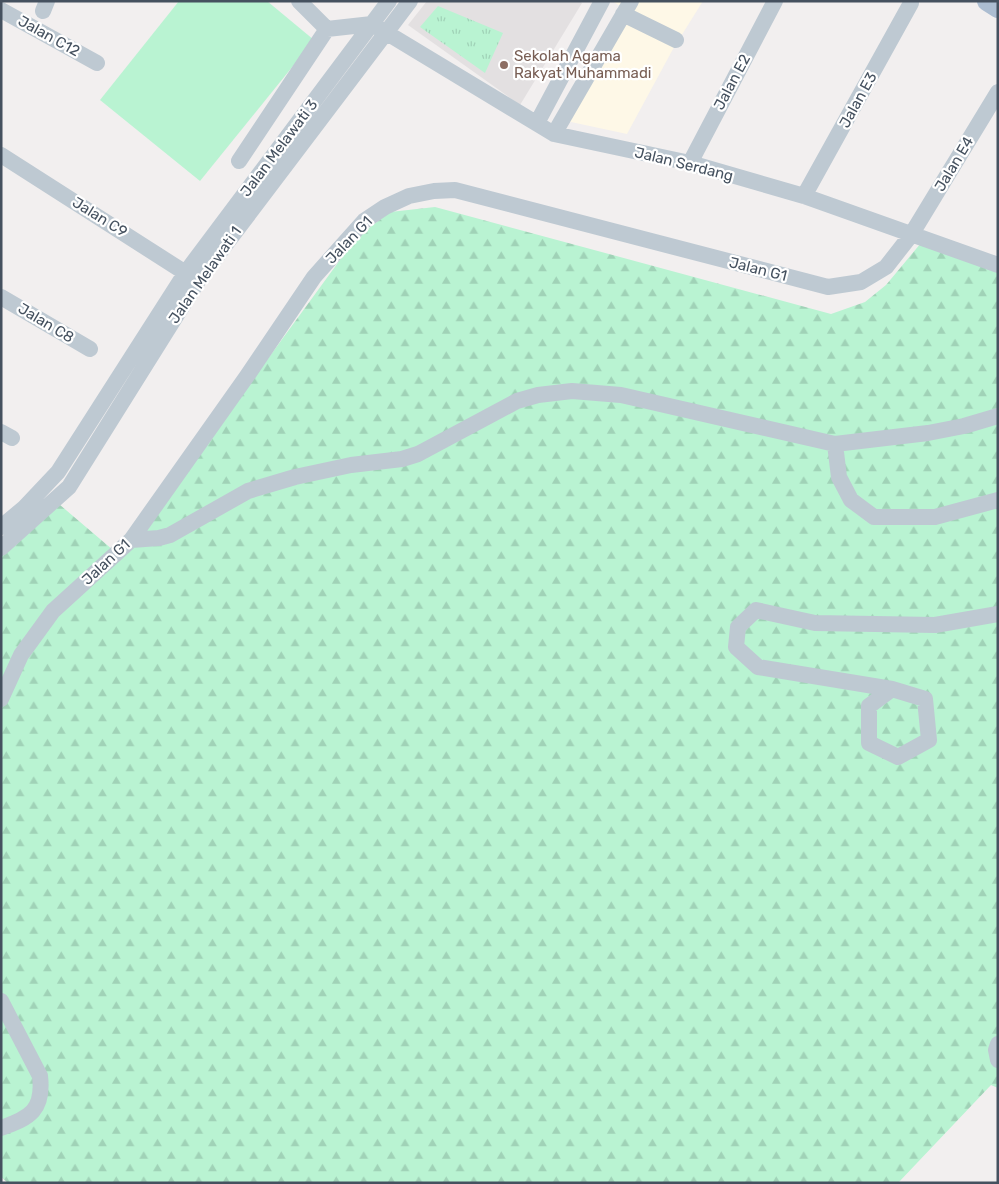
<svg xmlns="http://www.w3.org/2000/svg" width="999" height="1184" font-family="Rubik,sans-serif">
<defs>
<pattern id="grass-tufts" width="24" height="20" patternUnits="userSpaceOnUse" patternTransform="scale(1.25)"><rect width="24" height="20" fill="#b9f3d2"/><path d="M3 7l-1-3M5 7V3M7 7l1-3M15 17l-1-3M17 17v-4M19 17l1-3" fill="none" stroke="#a0d2b7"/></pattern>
<pattern id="forest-firs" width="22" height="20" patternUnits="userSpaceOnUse" patternTransform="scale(1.25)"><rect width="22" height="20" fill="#b9f3d2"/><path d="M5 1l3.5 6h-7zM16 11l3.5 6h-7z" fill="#a0d2b7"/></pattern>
</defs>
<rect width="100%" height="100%" fill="#f2efef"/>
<!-- commercial -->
<path fill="#fef8e7" d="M612,1h91l-30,48 -46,85 -70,-15 63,-113z"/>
<!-- education -->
<path fill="#e3e0e1" d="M427,1h152l3,2 -62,102 -112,-80z"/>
<!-- grass -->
<path fill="url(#grass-tufts)" d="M438,6l65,27 -18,40 -65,-46z"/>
<!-- forest -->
<path fill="url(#forest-firs)" d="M435,207l396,107 34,-12 21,-17 35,-42 77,22v823l-7,-3 -93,98h-890l-7,-6v-621l52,-57 60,51 135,-164 108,-148 34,-26z"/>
<!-- pitch -->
<path fill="#b9f3d2" d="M179,1h88l47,39 -114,141 -100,-81z"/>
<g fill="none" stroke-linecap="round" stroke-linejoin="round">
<!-- minor -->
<path stroke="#bec9d2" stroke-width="16" d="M299,1l28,28 45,-5 182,110 136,29 114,33 194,69
M1,10l96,53
M43,11l4,-10
M623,14l53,26
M537,123l65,-122
M554,134l77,-133
M1,155l194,124
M239,161l88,-132
M690,163l85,-162
M804,196l107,-193
M1,297l89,52
M1,432l11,6
M835,444l4,33 12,23 23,17h61l63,-17
M1,527l23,-19 34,-36 128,-200 203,-271
M131,540l28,-2 11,-3 78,-44 47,-14 56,-12 51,-6 16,-5 99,-53 21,-6 34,-4 49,4 214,49 93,-11 36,-7 34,-10
M1,548l68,-61 129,-206 212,-280
M892,689l-23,17v37l29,14 31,-17 -4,-41 -33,-10 -134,-22 -22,-20 2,-20 18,-17 59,13 120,2 63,-11
M1,699l20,-44 32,-44 78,-71 116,-164 67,-99 50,-56 21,-14 24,-11 25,-5 21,-1 373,97 33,-5 25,-15 25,-32 87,-143
M1,1001l39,75c4,34 -10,42 -39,52
M998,1044l-2,6 2,10"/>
<!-- major -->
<path stroke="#acbdd1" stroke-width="20" d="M987,1l11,7"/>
</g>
<!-- markers -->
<circle fill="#8d6e63" stroke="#fff" stroke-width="2" cx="504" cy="65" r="5"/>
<g text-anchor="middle" stroke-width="4.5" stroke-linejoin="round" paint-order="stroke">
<!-- street labels -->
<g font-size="15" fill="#45515f" stroke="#fff">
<text transform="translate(49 36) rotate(29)" y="5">Jalan C12</text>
<text transform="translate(732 82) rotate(-62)" y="5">Jalan E2</text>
<text transform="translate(858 100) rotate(-61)" y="5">Jalan E3</text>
<text transform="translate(279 148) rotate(-53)" y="5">Jalan Melawati 3</text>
<text transform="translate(684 164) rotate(14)" y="5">Jalan Serdang</text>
<text transform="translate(954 164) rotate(-59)" y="5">Jalan E4</text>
<text transform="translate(100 217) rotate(32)" y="5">Jalan C9</text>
<text transform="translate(349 240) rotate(-46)" y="5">Jalan G1</text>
<text transform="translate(758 269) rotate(14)" y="5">Jalan G1</text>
<text transform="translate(205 275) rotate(-55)" y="5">Jalan Melawati 1</text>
<text transform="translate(46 323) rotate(31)" y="5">Jalan C8</text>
<text transform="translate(106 562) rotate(-43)" y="5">Jalan G1</text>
</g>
<!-- education labels -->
<g font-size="15" fill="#785e54" stroke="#fff" text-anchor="start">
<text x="514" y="61">Sekolah Agama<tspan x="514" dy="17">Rakyat Muhammadi</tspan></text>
</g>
</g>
<!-- border -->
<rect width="999" height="1184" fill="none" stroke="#45515f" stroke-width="5"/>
</svg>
